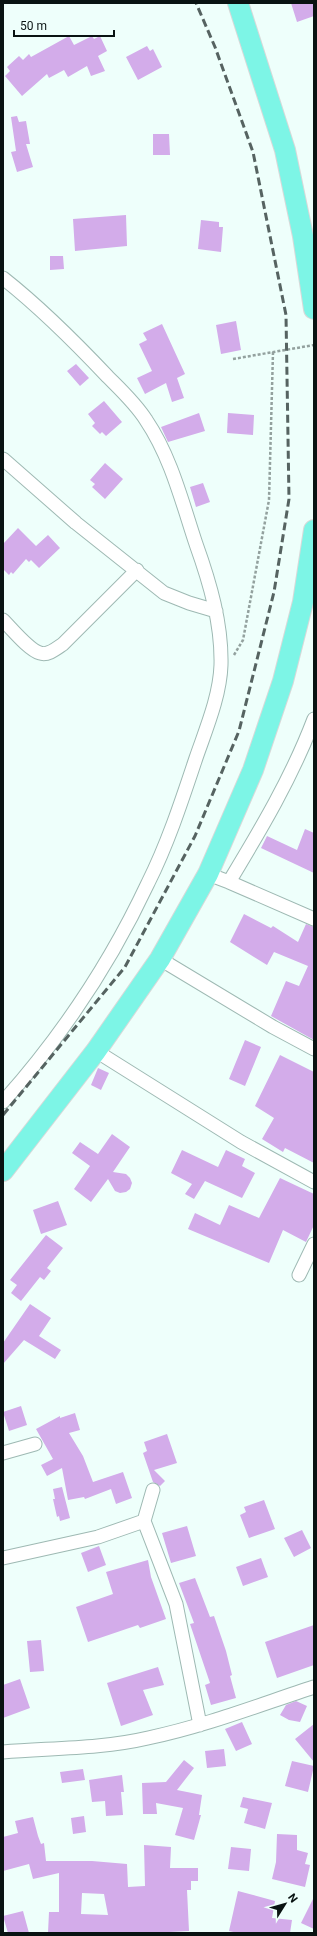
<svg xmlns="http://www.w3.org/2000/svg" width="317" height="1936" font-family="Roboto,sans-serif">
<rect width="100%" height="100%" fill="#eefffb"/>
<!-- building -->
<path fill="#d3acea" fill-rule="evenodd" d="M291,3h23v13l-17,6z
M69,36l5,9 18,-9 2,3 6,-3 7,15 -9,5 7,15 -14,5 -4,-10 -19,11 -4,-7 -15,8 -2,-4 -25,22 -17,-20 5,-5 -3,-4 12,-11 4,4 6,-6 2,3z
M147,46l3,5 3,-2 9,18 -24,13 -12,-23z
M17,116l2,6 7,-1 4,23h-4l7,23 -16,5 -6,-20 5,-1 -5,-34z
M153,134h16l1,21h-17z
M126,215l1,31 -52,5 -2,-32z
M201,220l18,2v5h4l-2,25 -23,-3z
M50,256h13l1,13 -14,1z
M236,321l5,29 -20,4 -5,-29z
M162,324l23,50 -8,4 7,20 -12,4 -6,-19 -21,11 -8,-16 15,-7 -13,-27 8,-4 -4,-7z
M76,364l13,14 -9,8 -13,-15z
M104,401l18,21 -16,14 -4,-4 -2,2 -8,-8 3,-3 -7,-9z
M199,413l6,18 -37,11 -7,-15z
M228,413l26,2 -1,20 -26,-2z
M105,463l18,16 -18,20 -13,-12 3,-3 -5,-4z
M203,483l7,19 -14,5 -6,-20z
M18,528l18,18 12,-11 12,13 -21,20 -8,-8 -2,2 -3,-3 -13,15 -2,-2 -2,3 -6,-6v-25z
M305,829l9,4v40l-53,-25 6,-12 30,14z
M244,914l27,14 2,-2 25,16 8,-18 8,3v113l-43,-24 15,-35 13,5 9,-20 -34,-14 -7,13 -37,-23z
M245,1040l16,7 -16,39 -16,-7z
M280,1055l34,17v91l-29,-15 -2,4 -21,-13 12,-21 -19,-12z
M98,1068l11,5 -8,17 -10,-5z
M112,1134l18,13 -17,25 13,2 4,4 2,5 -2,6 -4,3 -6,1 -5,-2 -7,-12 -17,23 -17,-13 16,-23 -18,-13 8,-11 18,12z
M182,1150l36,17 8,-17 19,9 -3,7 13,7 -13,25 -37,-17 -11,18 -9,-5 7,-10 -21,-11z
M280,1178l34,16v31l-8,17 -23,-12 -14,33 -81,-34 7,-16 25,12 9,-20 30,13z
M58,1201l9,24 -26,9 -8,-24z
M46,1235l17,13 -16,20 4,3 -7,9 -4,-3 -19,24 -10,-8 6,-8 -7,-5z
M30,1304l21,14 -12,18 22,14 -6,9 -31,-19 -21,24v-21z
M21,1406l6,19 -18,6 -6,-19z
M75,1413l5,17 -11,3 14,23 10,26 30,-10 9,26 -16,6 -5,-15 -26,10 -1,-2 -16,3 -6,-32 -15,8 -6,-11 12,-6 -17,-30 24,-13v2z
M167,1434l10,29 -23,7 11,11 -5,5 -7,-4 -10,-29 4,-2 -3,-9z
M62,1487l8,31 -10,3 -1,-5 -2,1 -4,-18h2l-2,-10z
M264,1500l11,29 -26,9 -9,-23 6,-3 -2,-5z
M187,1526l9,30 -25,7 -9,-30z
M302,1530l9,18 -17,9 -10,-19z
M99,1546l7,19 -18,7 -7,-19z
M261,1558l7,19 -25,9 -7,-19z
M148,1560l3,17 15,42 -26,9 -2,-3 -50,17 -12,-35 37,-13 -7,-22z
M195,1578l15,39 4,-1 12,35 6,24 -2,1 6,22 -25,7 -6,-20 5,-2 -20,-59 4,-1 -15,-40z
M314,1625v40l-37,13 -12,-36z
M41,1640l3,31 -14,1 -3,-31z
M158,1667l6,18 -21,5 10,25 -32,11 -14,-43z
M20,1679l10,29 -27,10v-33z
M296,1701l11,5 -7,16 -11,-2 -9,-5 6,-10z
M242,1722l10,22 -16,7 -11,-22z
M314,1724v38l-19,-23z
M224,1749l2,17 -19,2 -2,-17z
M184,1760l10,8 -17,22 25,5 -3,20h2l-7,25 -19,-5 8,-27 -27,-5 1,11h-14l-1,-31 24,-1z
M292,1761l22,5 -6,26 -23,-6z
M83,1769l2,11 -23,3 -2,-11z
M122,1775l2,17h-3l2,23 -17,1 -1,-15 -13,1 -3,-22z
M243,1797l29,6 -7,26 -21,-6 4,-14 -8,-2z
M84,1816l2,16 -13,2 -2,-16z
M33,1817l5,19 3,8 3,-1 2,18h46l35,3 1,23 17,-1 -1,-41 27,2 -1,21h28v13h-7v9h-4l2,41 -39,2h-102l1,-21h10v-39l-26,6 -4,-15 -26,7v-34l15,-4 -3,-12zM82,1893l22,1 4,21 -27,-1z
M277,1834l20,1v15l11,3 -3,11 5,1 -5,22 -33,-8 4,-17z
M231,1847l20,2 -2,22 -21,-2z
M238,1891l37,10 -3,17 20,2 -2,13h-52l-9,-2z
M314,1897v32l-13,-6z
M23,1911l6,22h-21l-5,-17z"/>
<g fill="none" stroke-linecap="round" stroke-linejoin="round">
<!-- minor casing -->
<g stroke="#9eb9b3" stroke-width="15">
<path id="minor" d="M3,278c38,30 72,64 105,99 13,13 28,27 38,43 25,37 36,82 50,124 14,39 26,80 25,121 -1,31 -15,64 -25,93 -14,42 -28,85 -48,125 -38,81 -86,153 -145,219
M3,459l73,64 88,70 25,10 27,8
M3,620c9,9 26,30 37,33 8,3 17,-5 23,-9l74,-74
M208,874l21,8c32,-53 63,-105 85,-163
M229,882l85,37
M160,959l113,68 41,22
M96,1051l145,91 73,40
M299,1275l15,-31
M3,1453l32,-9
M144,1521l32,83 24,121
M3,1558l95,-21 46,-16 9,-31
M3,1752c48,-4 98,-3 145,-14 57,-12 111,-33 166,-51"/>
</g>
<!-- primary casing -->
<g stroke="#d8d9d9" stroke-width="22">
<path id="primary" d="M238,3l47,147 18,86 11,73
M3,1171l93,-120 64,-92 48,-85 45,-104 30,-89 20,-79 11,-72"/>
</g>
<!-- path -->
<path stroke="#93a19e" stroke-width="2.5" stroke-dasharray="3 2" stroke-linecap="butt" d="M233,359l81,-14
M234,655l9,-15 26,-140 4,-148"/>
<!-- minor -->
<use href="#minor" stroke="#fff" stroke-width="13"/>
<!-- primary -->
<use href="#primary" stroke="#7df5e6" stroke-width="20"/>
<!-- rail -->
<path stroke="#566361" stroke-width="3" stroke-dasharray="8 4" stroke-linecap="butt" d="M3,1115l122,-148 70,-131 44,-105 35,-139 15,-93 -3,-184 -33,-163 -38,-105 -19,-44"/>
</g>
<!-- border -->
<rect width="317" height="1936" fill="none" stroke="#091312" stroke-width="8"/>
<!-- north arrow -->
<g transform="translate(285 1904) rotate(53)" stroke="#eefffb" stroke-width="3" paint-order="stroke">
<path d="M0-3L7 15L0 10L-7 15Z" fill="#091312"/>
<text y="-6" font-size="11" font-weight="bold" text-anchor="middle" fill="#091312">N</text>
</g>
<!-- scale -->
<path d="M14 30v6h100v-6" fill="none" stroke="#091312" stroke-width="2"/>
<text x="20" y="30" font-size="12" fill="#091312" stroke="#eefffb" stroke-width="3" paint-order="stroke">50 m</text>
</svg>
